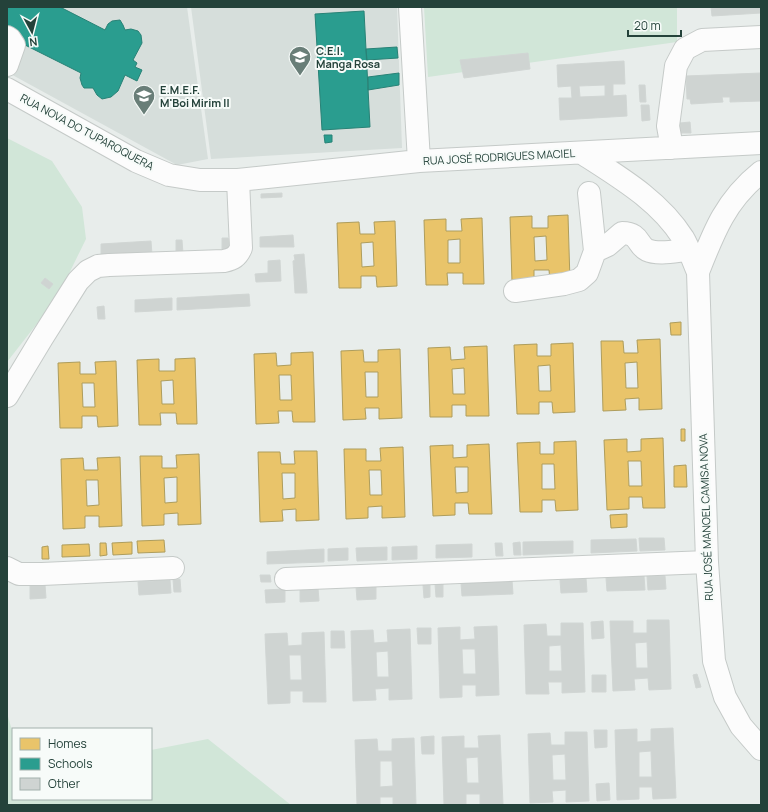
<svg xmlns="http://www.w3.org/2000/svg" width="768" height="812" font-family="Manrope,sans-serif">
<rect width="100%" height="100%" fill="#e8edeb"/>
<!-- built -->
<path fill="#d6dedb" d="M7,7h180l21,152 -31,6 -170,-93z
M191,7h206l5,141 -191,11z"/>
<!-- green -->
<path fill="#d1e6d8" d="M424,7h253v35l-249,35z
M7,138l45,23 30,46 4,32 -29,59 -50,64z
M7,713l6,21v65h138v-49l57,-11 83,66h-284z"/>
<!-- homes -->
<path fill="#e9c46a" stroke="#ae9d5c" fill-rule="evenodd" d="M568,215l2,66h-20l-1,-11h-15v12h-22l-2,-65 22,-1v12h16v-12zM546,236l1,24 -12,1 -1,-24z
M482,218l2,66h-21v-11h-16l1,12h-22l-2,-65 22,-1v12h16l-1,-12zM460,239v24h-12v-23z
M395,221l2,65 -20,1 -1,-11h-15v12h-22l-2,-65 22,-1 1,12h15l-1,-12zM373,242l1,24 -12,1 -1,-24z
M681,322v13h-10l-1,-12z
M660,339l2,70 -23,1v-12l-14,1 1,11 -23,1 -2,-70h22l1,12h14l-1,-13zM637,362l1,26h-12l-1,-25z
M573,343l2,69 -22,1 -1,-11h-13v12h-22l-3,-69 23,-1v12h14v-12zM550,365l1,26h-12l-1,-25z
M487,346l2,70h-23v-11h-14v12h-22l-2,-69 22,-1 1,13 14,-1 -1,-12zM464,368l1,26h-12l-1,-25z
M400,349l2,69 -23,1v-11h-14l1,11 -23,1 -2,-69 22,-1 1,12h14v-12zM365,372h13v25h-12z
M313,352l2,70h-22l-1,-11h-14l1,12 -23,1 -2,-70 22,-1 1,13 14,-1v-12zM279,375h12l1,25h-12z
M195,358l2,66h-20l-1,-11h-16l1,12h-22l-2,-65 22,-1v12h16v-12zM173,380l1,24h-12l-1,-23z
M116,361l2,65 -20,1 -1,-11h-15v12h-22l-2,-65 22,-1v12h16l-1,-12zM82,383h12l1,24h-12z
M681,429h4v12h-4z
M663,438l2,70h-22l-1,-11h-13v12l-22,1 -3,-70 23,-1v13l14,-1v-12zM628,461h13l1,25h-13z
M576,441l2,69 -22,1 -1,-11h-13v12h-22l-3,-69 23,-1v12h14v-12zM542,464h12l1,25h-13z
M489,444l3,70h-23l-1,-11h-13v12l-22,1 -3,-70 23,-1v13l14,-1v-12zM455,467h13v25l-12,1z
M403,447l2,70 -23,1v-12l-14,1v11l-22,1 -2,-70h22v12h15l-1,-13zM369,470h12l1,25h-12z
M294,451h23l2,69 -23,1v-12l-14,1 1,11 -23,1 -2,-70h22l1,12h14zM282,473h13v25l-12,1z
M199,454l2,70 -23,1v-12l-14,1v11l-22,1 -2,-70h22v12h15l-1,-13zM177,477v25l-12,1 -1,-25z
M120,457l2,69 -23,1v-11h-14v12l-22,1 -2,-70 22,-1 1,12h14l-1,-12zM86,480h12l1,25 -12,1z
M686,465l1,22h-13v-21z
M627,514v13l-16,1 -1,-13z
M164,540l1,12 -27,1 -1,-12z
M132,542v12l-19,1 -1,-12z
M100,543h6l1,12 -7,1z
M89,544l1,12 -28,1v-12z
M48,546l1,13h-7v-12z"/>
<!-- schools -->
<path fill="#2a9d8f" stroke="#288276" d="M7,7h53l45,23 3,-6 4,-3 8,-1 3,5 2,5 6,-1 7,2 3,4 1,8 -9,17 4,3 -2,4 7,3 -5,11 -12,-6 -7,16 -7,6 -9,2 -5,-4 -4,-7h-9l-2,-3 -2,-7 1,-5 -74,-37z
M364,11l6,116 -48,3 -7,-116z
M397,47l1,11 -31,2 -1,-11z
M399,73v12l-31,5v-13z
M324,135h8v7l-7,1z"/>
<!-- building -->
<path fill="#cfd4d2" stroke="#d1d6d4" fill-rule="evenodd" d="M711,7h50v6l-49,3z
M528,53l2,16 -66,9 -4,-18z
M624,61l1,23h-12v12l13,-1 1,21 -67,4 -1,-22h13l-1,-12 -13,1 -1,-22zM605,85v11l-25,1 -1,-11z
M761,73v28l-31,1v-5h-8l1,5 -32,2 -1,-5h-3l-1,-23z
M639,85h6l1,17h-6z
M641,105h8l1,15 -8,1z
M690,122l1,11h-10l-1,-10z
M282,193v4l-21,1v-4z
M293,235l1,12h-34v-10z
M222,238h6l1,11h-7z
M176,240h6l1,14h-7z
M151,241l1,14 -51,2v-13z
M304,254l3,39h-12l-2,-32 2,-1 -1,-5z
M280,260l1,21 -25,1 -1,-8 13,-1v-12z
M45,278l8,6 -4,5 -8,-6z
M249,294l1,12 -73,4v-12z
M172,298v12l-37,2v-12z
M104,306l1,13h-7l-1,-12z
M639,538h25l1,12 -25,1z
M636,539l1,12 -46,2v-13z
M573,541v12l-50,2v-13z
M520,542l1,13h-7l-1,-12z
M495,543h7l1,13h-7z
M472,544v13l-36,1v-13z
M417,546v13l-25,1v-13z
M387,547v13l-30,1 -1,-13z
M348,548v12l-20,1v-12z
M324,549v13l-57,2v-12z
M260,575h10l1,7h-10z
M644,576l1,14 -38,1 -1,-13z
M647,576h18l1,13 -18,1z
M586,578l1,14 -26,1 -1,-13z
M173,579h7l1,13h-7z
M170,580l1,13 -32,2 -1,-13z
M506,580h6l1,14 -51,2 -1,-13 45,-1z
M443,583v14h-7l-1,-13z
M30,585h15l1,13 -16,1z
M423,585h7v12l-6,1z
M376,586v13l-19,1 -1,-13z
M318,588l1,13 -19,1v-13z
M285,589v13l-19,1 -1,-13z
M647,620h22l2,69 -22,1 -1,-12 -14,1 1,11 -22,1 -3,-70h23v12h14zM647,642l1,26h-12l-1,-25z
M603,621l1,17 -12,1 -1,-17z
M561,623h22l2,69 -23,1v-11h-14l1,12h-23l-2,-69 22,-1 1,12h14zM561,645l1,26h-13v-25z
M497,626l2,69 -23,1v-11h-14v12l-22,1 -2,-70 22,-1v13l15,-1 -1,-12zM462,649h13l1,25h-13z
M417,628h14v16h-13z
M410,629l2,70 -23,1v-12l-14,1 1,11 -23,1 -2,-70 22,-1 1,13 14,-1 -1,-12zM388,651l1,26h-12l-1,-25z
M331,631h13l1,17h-14z
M324,632l2,70h-23v-11h-13v12l-22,1 -3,-70 22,-1 1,13 14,-1v-12zM289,655h12l1,25h-12z
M697,674l4,13 -5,1 -3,-13z
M592,675h14v17h-14z
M673,728l3,70 -23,1 -1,-12h-13v12l-22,1 -2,-70 22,-1v13l14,-1v-12zM651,751l1,26h-13v-25z
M594,730h13v17l-12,1z
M565,732h22l2,69 -23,1v-12l-14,1 1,11 -23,1 -2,-69 22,-1 1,12h14zM565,754l1,26h-13l-1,-25z
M500,735l3,69 -23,1v-11h-14v11h-22l-2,-68 22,-1v12h15l-1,-12zM478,757l1,26h-12l-1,-25z
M434,736v18h-12l-1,-17z
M414,738l2,67h-23v-8h-13v8h-23l-2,-65 22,-1 1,12h14v-12zM380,761h12l1,25 -13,1z
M609,783l1,17 -13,1 -1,-17z"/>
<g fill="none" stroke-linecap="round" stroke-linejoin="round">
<!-- minor casing -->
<g stroke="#c5cac8" stroke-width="24">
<path id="minor" d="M410,7l9,154
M7,37l3,2 4,6 -7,20
M7,89l129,72 33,14 31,5h38l181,-19 342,-18
M672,148l-4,-22 8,-60 9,-17 17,-9 59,-3
M582,153c37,24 77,47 101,85 6,10 10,23 15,34l9,290 7,99 11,36 16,29 20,23
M595,251l13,-6 14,-12c18,0 15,12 25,17 11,5 29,1 41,0
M698,272c16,-41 28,-72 63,-100
M515,291l49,-7 15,-4 8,-7 8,-22 -6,-58
M7,396l35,-58 36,-57 10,-10 10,-5 11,-1 115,-4c9,-2 13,-4 17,-13l-3,-68
M7,568l12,6h23l131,-6
M286,579l421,-17"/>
</g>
<!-- minor -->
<use href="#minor" stroke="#fcfcfc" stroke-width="22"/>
</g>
<!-- icons -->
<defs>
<g id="school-pin" transform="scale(1.15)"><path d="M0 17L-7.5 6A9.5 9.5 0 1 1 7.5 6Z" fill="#697e78" stroke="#f7fbf9"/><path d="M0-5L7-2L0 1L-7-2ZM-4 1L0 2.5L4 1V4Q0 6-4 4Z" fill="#fff"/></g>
</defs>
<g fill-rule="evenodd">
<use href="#school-pin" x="300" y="57"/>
<use href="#school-pin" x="144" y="96"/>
</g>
<g text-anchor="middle" stroke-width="4" stroke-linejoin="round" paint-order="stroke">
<!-- poi labels -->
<g font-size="11" font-weight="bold" fill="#24423a" stroke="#f7fbf9" text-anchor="start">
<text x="316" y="55">C.E.I.<tspan x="316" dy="13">Manga Rosa</tspan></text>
<text x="160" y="94">E.M.E.F.<tspan x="160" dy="13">M'Boi Mirim II</tspan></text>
</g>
<!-- street labels -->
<g font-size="11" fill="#24423a" stroke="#f7fbf9">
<text transform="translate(87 132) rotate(28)" y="4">RUA NOVA DO TUPAROQUERA</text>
<text transform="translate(499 157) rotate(-3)" y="4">RUA JOSÉ RODRIGUES MACIEL</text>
<text transform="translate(706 517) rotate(-92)" y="4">RUA JOSÉ MANOEL CAMISA NOVA</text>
</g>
</g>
<!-- border -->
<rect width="768" height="812" fill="none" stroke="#24423a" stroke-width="16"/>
<!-- legend -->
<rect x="12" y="728" width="140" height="72" fill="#f7fbf9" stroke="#a3b1ad"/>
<rect x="20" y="738" width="20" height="12" fill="#e9c46a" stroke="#a3b1ad"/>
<text x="48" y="748" font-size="12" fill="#24423a">Homes</text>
<rect x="20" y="758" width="20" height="12" fill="#2a9d8f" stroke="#a3b1ad"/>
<text x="48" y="768" font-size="12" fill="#24423a">Schools</text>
<rect x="20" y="778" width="20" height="12" fill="#cfd4d2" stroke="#a3b1ad"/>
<text x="48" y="788" font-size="12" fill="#24423a">Other</text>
<!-- north arrow -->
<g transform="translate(32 32) rotate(173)" stroke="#f7fbf9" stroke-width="3" paint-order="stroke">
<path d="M0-3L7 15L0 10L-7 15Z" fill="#24423a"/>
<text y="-6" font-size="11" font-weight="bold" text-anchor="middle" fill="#24423a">N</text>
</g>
<!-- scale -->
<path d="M628 30v6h53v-6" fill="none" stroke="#24423a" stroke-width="2"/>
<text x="634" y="30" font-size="12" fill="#24423a" stroke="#f7fbf9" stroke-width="3" paint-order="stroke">20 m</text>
</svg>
